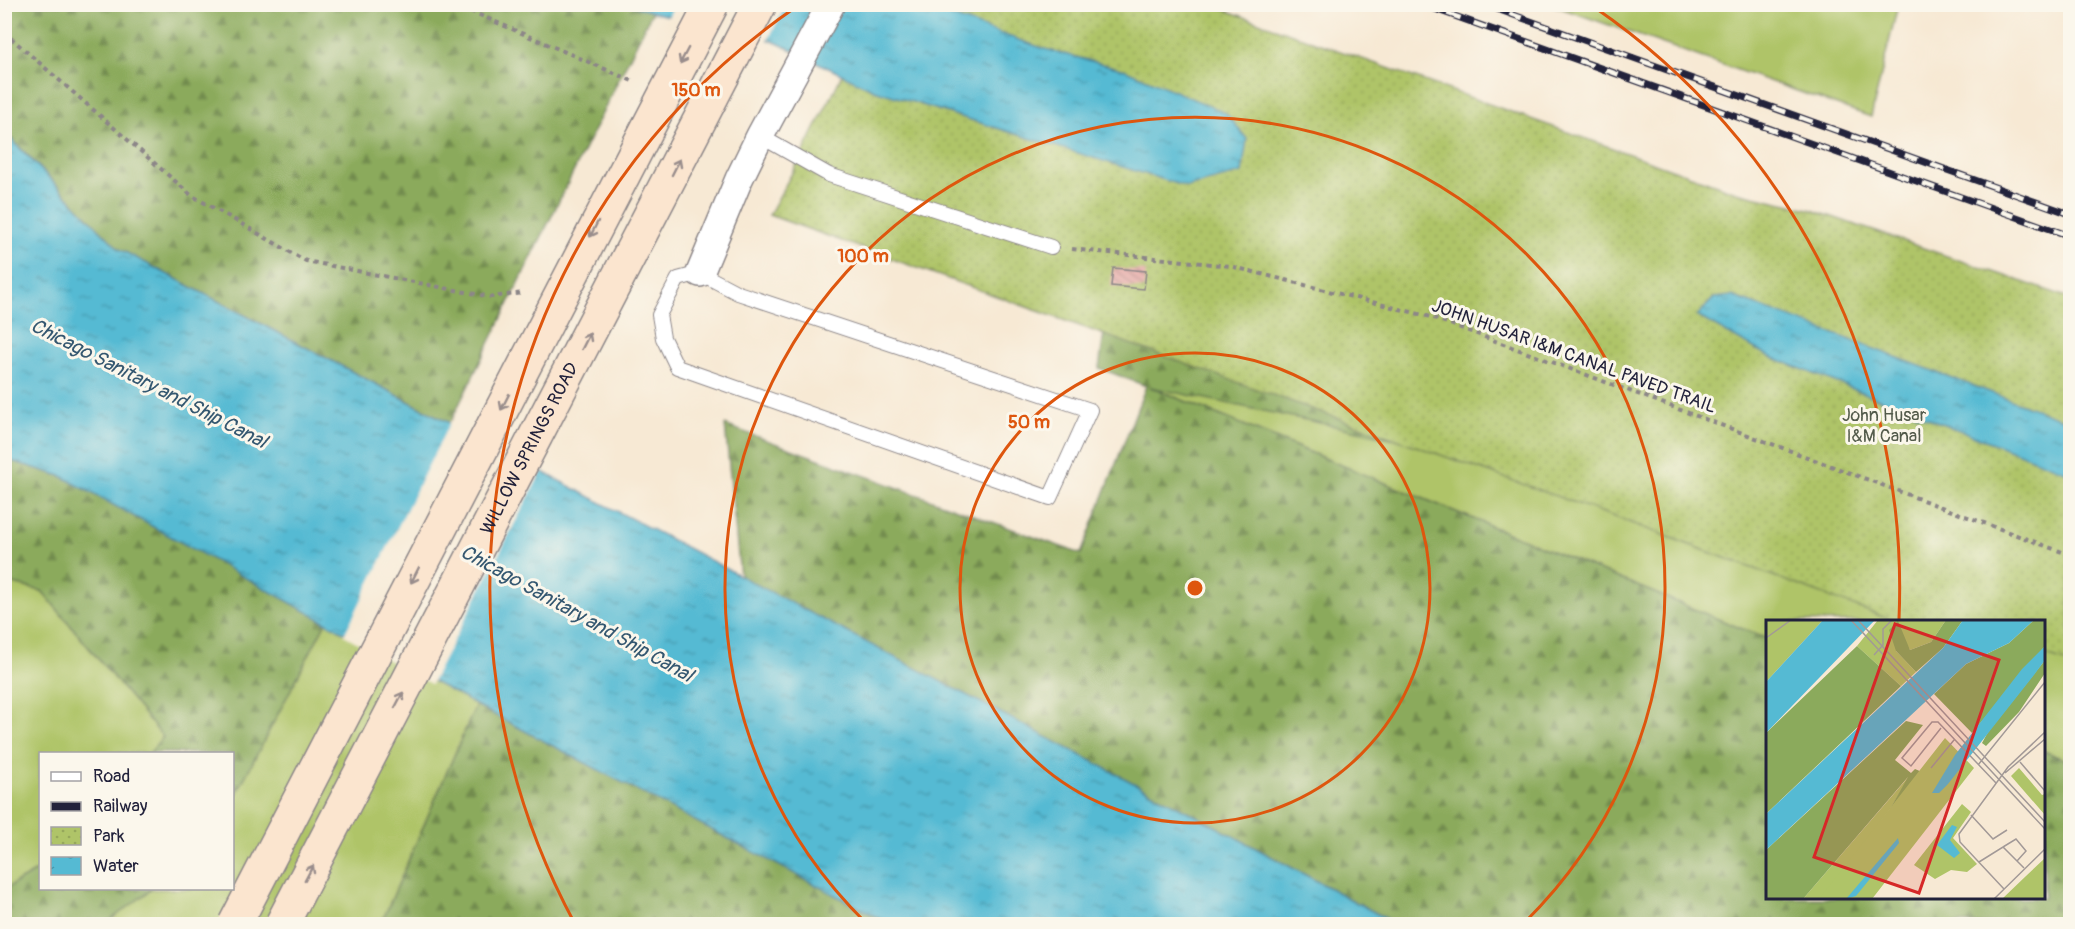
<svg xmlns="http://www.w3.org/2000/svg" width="2075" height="929" font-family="Pangolin,sans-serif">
<defs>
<pattern id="forest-firs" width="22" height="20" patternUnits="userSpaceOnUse" patternTransform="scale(1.5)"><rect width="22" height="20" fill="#8baa5c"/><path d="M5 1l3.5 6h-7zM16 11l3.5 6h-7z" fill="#718a4d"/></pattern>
<pattern id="park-dots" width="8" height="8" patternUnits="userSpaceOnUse" patternTransform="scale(1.5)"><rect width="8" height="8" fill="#afc468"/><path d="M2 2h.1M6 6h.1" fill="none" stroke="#96a85b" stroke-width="1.8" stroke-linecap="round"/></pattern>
<pattern id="water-ripples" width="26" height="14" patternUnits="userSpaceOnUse" patternTransform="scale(1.5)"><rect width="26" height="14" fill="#55bad3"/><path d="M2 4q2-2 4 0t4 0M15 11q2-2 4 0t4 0" fill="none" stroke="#4697ac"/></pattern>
<pattern id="building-back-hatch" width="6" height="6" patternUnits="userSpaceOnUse" patternTransform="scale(1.5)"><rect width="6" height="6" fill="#e5a5a3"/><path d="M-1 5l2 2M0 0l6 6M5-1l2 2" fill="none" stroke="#b98686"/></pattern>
</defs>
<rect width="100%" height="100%" fill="#fbf7ec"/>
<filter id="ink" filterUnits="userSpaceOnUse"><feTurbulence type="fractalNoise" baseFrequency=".0167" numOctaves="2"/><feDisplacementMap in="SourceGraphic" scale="12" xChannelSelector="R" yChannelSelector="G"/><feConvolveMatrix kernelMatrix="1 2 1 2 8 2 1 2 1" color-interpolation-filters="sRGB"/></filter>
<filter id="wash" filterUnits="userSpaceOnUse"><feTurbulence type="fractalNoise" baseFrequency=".008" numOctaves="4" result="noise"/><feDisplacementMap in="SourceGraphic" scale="24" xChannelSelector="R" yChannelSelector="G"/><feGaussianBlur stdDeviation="1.35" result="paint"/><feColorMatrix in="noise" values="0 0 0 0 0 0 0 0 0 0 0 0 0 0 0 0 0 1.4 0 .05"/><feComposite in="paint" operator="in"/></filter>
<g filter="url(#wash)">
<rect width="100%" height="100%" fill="#f7e9d4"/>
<!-- green -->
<path fill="#afc468" stroke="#687352" stroke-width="1.5" d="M1552,5l346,-1v1l-27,112z
M1146,385l344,74 518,162 -240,1 -1,17z
M5,582l37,9 121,146 -13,16 -110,1v115l-35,20z
M326,622l150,83 -95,219h-276l47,-35 80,-1 1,-88z
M2044,634l26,10v118l-26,-11z"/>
<!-- forest -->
<path fill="url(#forest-firs)" stroke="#56664c" stroke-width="1.5" d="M632,4l20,8 -202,411 -331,-174 -114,-117 -1,-127z
M1108,306l936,316 -554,-163 -340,-72 617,252 1,259h276v-147l26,11v162h-674l-196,-106 -460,-242 -15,-151 356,129 65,-168 -47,-18z
M5,459l56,17 265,146 -93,178 -1,-46 -82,-1 13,-16 -121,-146 -37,-9z
M476,705l414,219h-509z
M40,869v19l112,1 -47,35h-100v-35z"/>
<!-- park -->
<path fill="url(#park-dots)" stroke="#687352" stroke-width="1.5" d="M877,5h334l525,187 73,17 261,89v366l-26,-9v-33l-150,-1 -271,-101 -854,-305 36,-66z"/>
<!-- water -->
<path fill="url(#water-ripples)" stroke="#3c6e87" stroke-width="1.5" d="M632,5h287l126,44 81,21 100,43 21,26 -5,34 -55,14 -313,-97 -101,-49 -121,-29z
M4,132l115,117 1081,569 196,106h-506l-414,-219 -415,-229 -56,-17z
M1732,296l338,126v51l-302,-117 -71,-40 17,-18z"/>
<!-- pier -->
<path fill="#f7e9d4" d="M674,5h112l-19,37 -100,-23z
M451,420l92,49 -112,215 -87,-49z"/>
<g id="blocks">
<!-- building -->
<path fill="url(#building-back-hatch)" d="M1113,268l33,3 -2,18 -33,-3z"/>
</g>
</g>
<g filter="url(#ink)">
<use href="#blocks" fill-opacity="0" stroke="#8c8688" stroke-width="1.5"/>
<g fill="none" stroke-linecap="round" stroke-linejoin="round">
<!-- service casing -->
<g stroke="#8c8688" stroke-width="16">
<path id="service" d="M760,136l69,39 222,72
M700,273l38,20 352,117 -40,88 -373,-131 -14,-29 -4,-23 19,-36z"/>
</g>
<!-- minor casing -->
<g stroke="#8c8688" stroke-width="30">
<path id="minor" d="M700,273l39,-94 21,-43 71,-132"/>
</g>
<!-- path -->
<path stroke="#8c8688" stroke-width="4" stroke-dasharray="4.5 4.5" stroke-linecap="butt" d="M454,4l181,78
M4,32l187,163 115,66 185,36 33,-4
M1072,249l158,17 201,51 639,238"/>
<!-- service -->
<use href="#service" stroke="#fff" stroke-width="14"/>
<!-- minor -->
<use href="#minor" stroke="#fff" stroke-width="27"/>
<!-- rail casing -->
<g stroke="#22223b" stroke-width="7">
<path id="rail" d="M1421,4l649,232
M1483,4l587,210"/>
</g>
<!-- rail -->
<use href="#rail" stroke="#fbf7ec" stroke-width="4.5" stroke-dasharray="14" stroke-linecap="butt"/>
<!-- secondary-bridge casing -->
<g stroke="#8c8688" stroke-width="36" stroke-linecap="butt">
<g id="secondary-bridge">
<path d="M235,924l477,-920"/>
<path id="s1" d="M282,924l478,-920"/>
</g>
</g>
<!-- secondary-bridge -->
<use href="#secondary-bridge" stroke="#fbe5cf" stroke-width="33"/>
</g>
<!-- one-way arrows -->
<defs><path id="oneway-shaft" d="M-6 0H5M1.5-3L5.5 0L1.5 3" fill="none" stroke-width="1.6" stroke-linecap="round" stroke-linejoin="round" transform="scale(1.5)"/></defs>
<g stroke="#998d8c">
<use href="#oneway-shaft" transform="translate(684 56) rotate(118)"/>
<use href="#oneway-shaft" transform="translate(676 167) rotate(-63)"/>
<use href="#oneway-shaft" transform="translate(594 229) rotate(117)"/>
<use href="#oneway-shaft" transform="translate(586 341) rotate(-63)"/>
<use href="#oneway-shaft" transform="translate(505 402) rotate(117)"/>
<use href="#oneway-shaft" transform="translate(415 575) rotate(117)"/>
<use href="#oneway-shaft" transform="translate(399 700) rotate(-62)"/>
<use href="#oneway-shaft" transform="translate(309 873) rotate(-62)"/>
</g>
</g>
<!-- distance rings -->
<g fill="none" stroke="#de560e" stroke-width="3">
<circle cx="1195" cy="588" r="235"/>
<path d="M866 923A470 470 0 1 1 1524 923"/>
<path d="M575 924A705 705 0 0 1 796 7M1594 7A705 705 0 0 1 1899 619"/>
</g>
<g text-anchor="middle" stroke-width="6" stroke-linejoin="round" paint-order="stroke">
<!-- street labels -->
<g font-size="18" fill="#22223b" stroke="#fbf7ec">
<text transform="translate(1574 356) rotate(20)" y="6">JOHN HUSAR I&amp;M CANAL PAVED TRAIL</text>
<text dy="6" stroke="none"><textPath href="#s1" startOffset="536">WILLOW SPRINGS ROAD</textPath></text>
</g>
<!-- park labels -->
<g font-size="18" fill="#535b4b" stroke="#fbf7ec">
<text x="1884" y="421">John Husar<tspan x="1884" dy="21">I&amp;M Canal</tspan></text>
</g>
<!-- water labels -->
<g font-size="20" font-style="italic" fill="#345770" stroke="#fbf7ec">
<text transform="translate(149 383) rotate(27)" y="7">Chicago Sanitary and Ship Canal</text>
<text transform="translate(577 613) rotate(29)" y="7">Chicago Sanitary and Ship Canal</text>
</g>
</g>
<!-- overview -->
<g transform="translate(1766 620)">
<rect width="279" height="279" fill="#f7e9d4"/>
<path d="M112,0h68l-15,22 -21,8 -9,-16 -5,17 20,21 -15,14 -44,-40zM253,148l23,27 3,-1v21l-34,-39zM145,154l-21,35 -68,90h-19zM196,184l9,8 -18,26 24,26 -10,8 -16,-2 -16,9 -21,-14z" fill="#afc468"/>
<path d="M180,0h17l-20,28 -27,24 -20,-21 -7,-21 9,-9 12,29 21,-8zM268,0h11v26l-73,87 -38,-39 32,-30 43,-21zM91,26l44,40 -135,128v-81zM279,40v13l-26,39 -33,34 -4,-3 6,-11zM140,101l17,4 -28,35 16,13 4,-4 7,3 -32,37 18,-32 -105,122h-37v-49z" fill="#8baa5c"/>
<path d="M0,0h57l-57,62zM179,118l29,30 -102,131h-53zM279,238v41h-43l24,-23z" fill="#afc468"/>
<path d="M57,0h52l-109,113v-51zM197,0h71l-25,23 -43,21 -200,186v-36l177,-166zM279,26v14l-11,15 -86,109 -9,9h-7l23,-38 67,-86zM186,205l5,2 -7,13 10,13 -6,5 -17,-13zM132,218l1,5 -43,53 -10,3z" fill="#55bad3"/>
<path fill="none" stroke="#a29997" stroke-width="1.5" d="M85,0l194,209M92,0l187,202M0,18l25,-18M108,35l9,-10v-16l9,-9M175,108l-30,38 -9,-8 30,-36h6l58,61M254,142l25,29M212,145l67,-83M165,148l23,-28M239,153l40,-34M205,195l22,24 14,-9M237,227l13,-8 10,12 -9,10M213,242l24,-15 21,21M238,269l-44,-47 -1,-8 49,-67 37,-35M228,279l51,-50"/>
<path fill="#d62828" fill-opacity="0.15" stroke="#d62828" stroke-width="3" d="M129,4l104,36 -80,233 -105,-36z"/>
<rect width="279" height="279" fill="none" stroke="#22223b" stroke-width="3"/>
</g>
<circle cx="1195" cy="588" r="9" fill="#de560e" stroke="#fbf7ec" stroke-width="3"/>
<g font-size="18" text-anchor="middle" font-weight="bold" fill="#de560e" stroke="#fbf7ec" stroke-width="6" stroke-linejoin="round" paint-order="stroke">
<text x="696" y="96">150 m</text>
<text x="863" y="262">100 m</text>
<text x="1029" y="428">50 m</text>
</g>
<!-- margin -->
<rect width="2075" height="929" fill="none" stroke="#fbf7ec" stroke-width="24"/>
<!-- legend -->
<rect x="39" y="752" width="195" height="138" fill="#fbf7ec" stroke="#a4a2a5" stroke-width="1.5"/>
<rect x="51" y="772" width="30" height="9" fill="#ffffff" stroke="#a4a2a5" stroke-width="1.5"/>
<text x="93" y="782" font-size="18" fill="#22223b">Road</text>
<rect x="51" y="802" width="30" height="9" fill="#22223b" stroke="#a4a2a5" stroke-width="1.5"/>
<text x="93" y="812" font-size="18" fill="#22223b">Railway</text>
<rect x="51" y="827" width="30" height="18" fill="url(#park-dots)" stroke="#a4a2a5" stroke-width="1.5"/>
<text x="93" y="842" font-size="18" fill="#22223b">Park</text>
<rect x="51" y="857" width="30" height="18" fill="url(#water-ripples)" stroke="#a4a2a5" stroke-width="1.5"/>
<text x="93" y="872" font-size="18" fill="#22223b">Water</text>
</svg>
